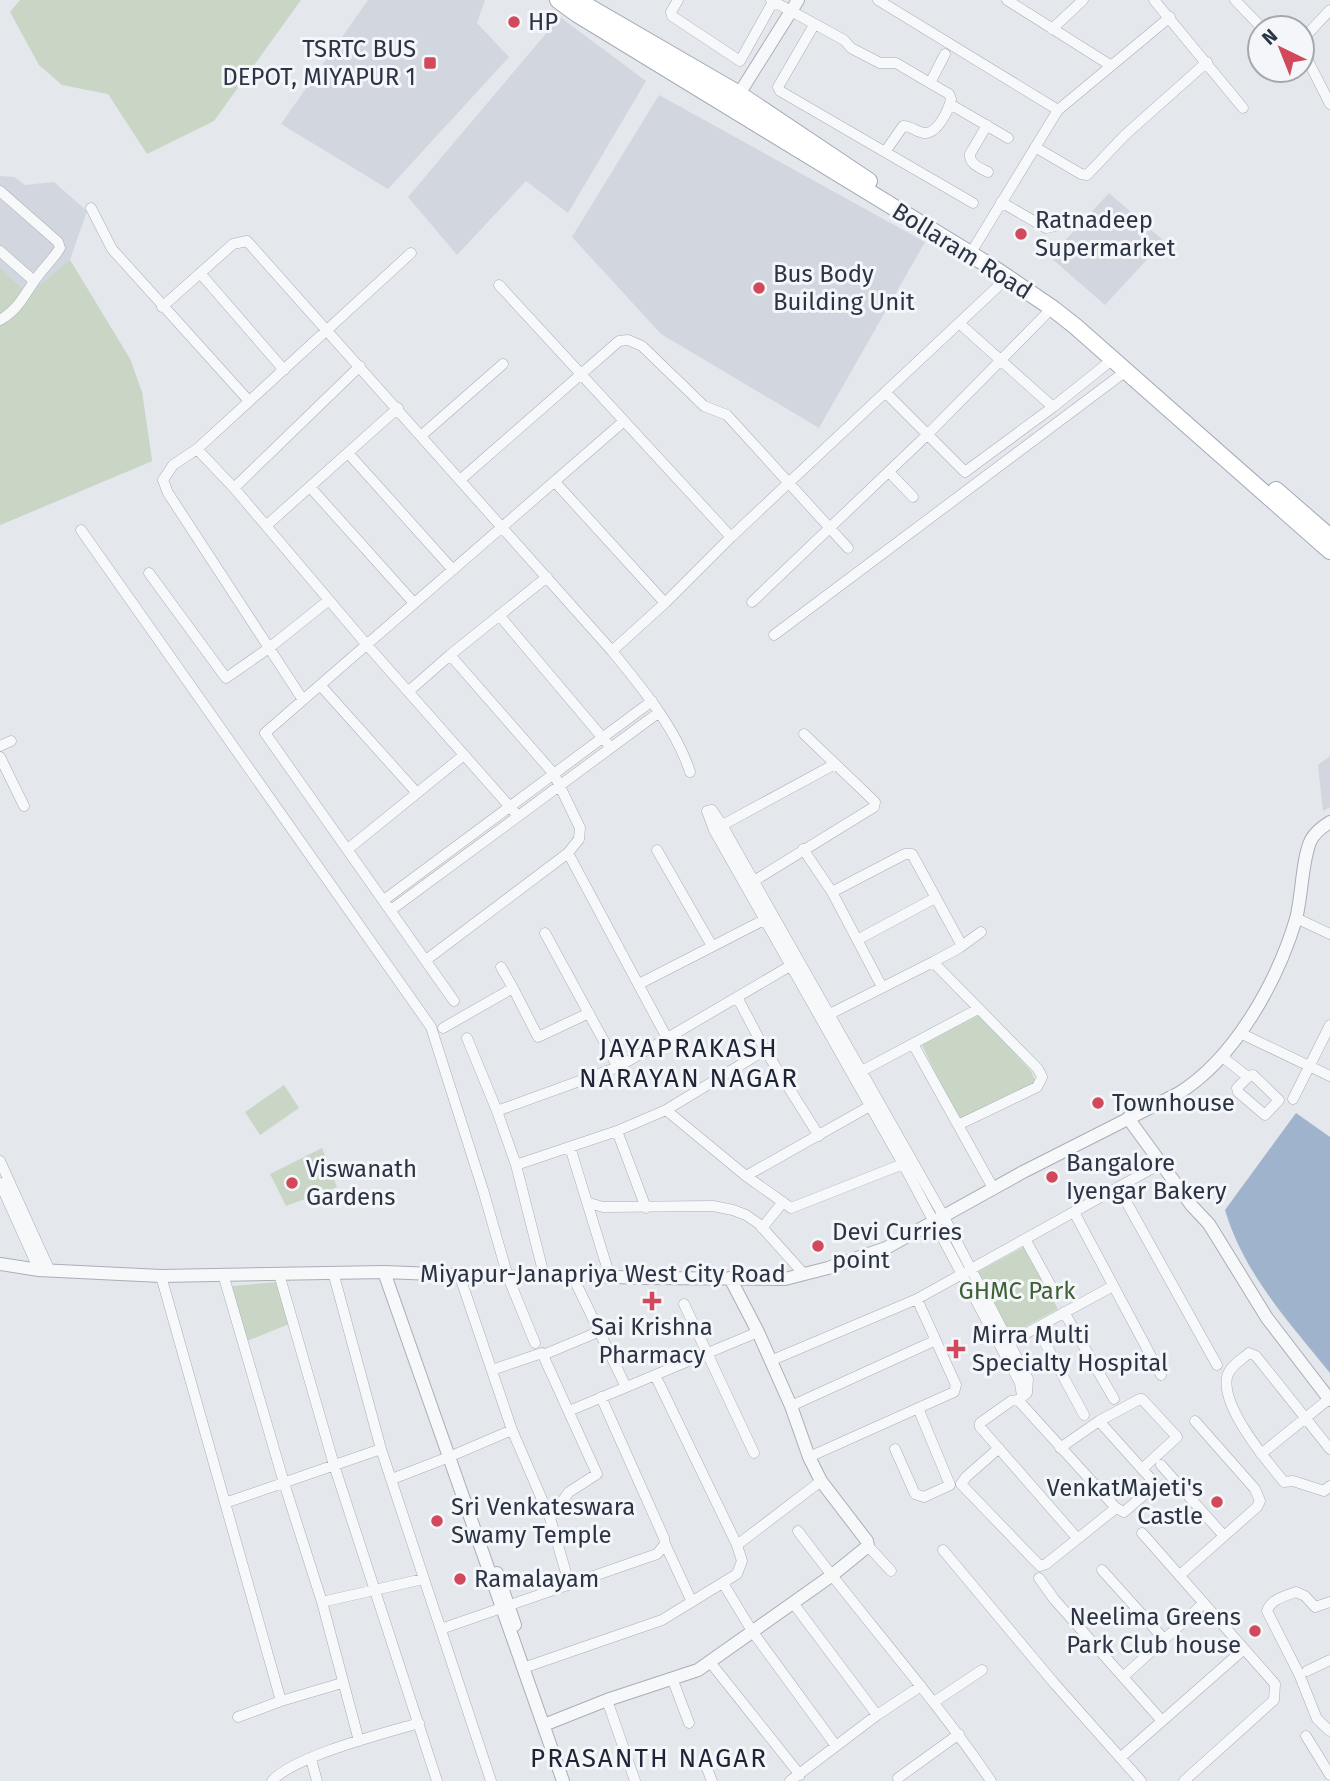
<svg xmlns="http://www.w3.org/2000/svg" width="1330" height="1781" font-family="'Fira Sans',sans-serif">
<rect width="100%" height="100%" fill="#e4e7ec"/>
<!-- built -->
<path fill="#d2d6de" d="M368,0h117l-8,23 32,34 -121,132 -107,-65z
M560,17l86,64 -78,132 -42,-32 -69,74 -49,-58z
M659,95l266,147 -106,186 -158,-94 -89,-97z
M0,176l14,1 11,8 29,-3 33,29 -17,49 60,99 12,33 10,69 -152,64z
M1109,193l55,48 -59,64 -55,-48z
M1330,756v51l-7,4 -5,-46z"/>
<!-- green -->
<path fill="#c9d6c5" d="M20,0h281l-87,121 -67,33 -39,-60 -46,-9 -23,-20 -29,-53z
M70,260l60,99 12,33 10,69 -152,64v-257l29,27z
M979,1015l52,56 4,9 -3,7 -73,34 -37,-76z
M284,1085l15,23 -39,27 -15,-23z
M322,1148l15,39 -51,19 -16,-32z
M1024,1247l34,62 -48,26 -34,-62z
M278,1282l16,40 -47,19 -15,-55z"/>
<!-- water -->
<path fill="#9fb4cc" d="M1296,1113l34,24v236c-41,-51 -86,-99 -105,-163z"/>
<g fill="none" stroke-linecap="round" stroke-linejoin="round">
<!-- minor casing -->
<g stroke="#a9aeb7" stroke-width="11">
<path id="minor" d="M678,0l-7,12 1,4 68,45 34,-61
M771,0l73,40 7,8 29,15h16l34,20
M878,0l180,110
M1007,0l103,65
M1154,0l89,108
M1235,0l27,28
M814,25l-36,62 2,4 105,61 18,-26c8,0 14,6 21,7 14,1 25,-24 27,-34l-2,-5 -19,-11 15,-29
M1052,29l31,-29
M1302,40l28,-30
M1302,49l28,55
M950,104l58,34
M987,125l-17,29c-1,10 10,14 18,18
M1035,147l46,27 6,1 38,-40 82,-73
M885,152l88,51
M0,191l58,51 2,6c-8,13 -19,22 -27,35 -11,16 -16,27 -33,37
M1001,202l45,26 9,-2 4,-7
M91,208l21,41 137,152
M975,246l83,-136 112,-93
M0,251l34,30
M200,273l84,97
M499,285l232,252
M162,307l71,-63 14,-3 365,410c29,36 64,77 78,121
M959,323l94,84
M885,392l80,80 88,-65 60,-48
M422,435l81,-71
M197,449l37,39 133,157 151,171
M348,453l105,117
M889,472l24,25
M460,480l159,-139 9,-1 14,6 62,60 23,9 121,133
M555,482l110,121
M310,487l104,116
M234,488l126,-122
M267,525l131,-117
M81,530l350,497 52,163 25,87 27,66
M149,573l77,105 43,-30 60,-48
M752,602l175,-167 125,-127
M499,615l108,128
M774,635l352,-264
M612,651l53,-48 66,-66 277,-260
M321,686l95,106
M409,691l41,-36 97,-78
M303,700l-135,-207 -5,-13 10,-15 24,-16 214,-196
M0,746l11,-5
M0,757l24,49
M707,811l5,-1 10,15 222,392 84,162 -1,14 -9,7 -7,1 -31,22v4l97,111
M707,811l7,19 189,334 117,219 2,13
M717,828l118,-64
M348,849l116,-94
M803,849l29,43 50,95
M657,850l55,96
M568,853l99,185
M749,884l125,-77 1,-5 -71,-68
M832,892l73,-38h7l49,90
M384,900l268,-199
M391,910l267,-197
M1296,918l34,16
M545,933l73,134
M857,940l78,-42
M426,960l142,-107 11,-14 1,-11 -26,-54 -104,-119
M933,962l105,107 4,8 -5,10 -79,38
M501,967l12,21
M639,984l125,-64
M737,997l28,53 54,86
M454,1001l-189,-268 359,-312
M824,1017l109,-55 26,-14 22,-16
M443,1028l70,-40 25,49 51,-24
M1240,1033l90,43
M467,1038l30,73 19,54 28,110
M913,1044l80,144
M1221,1056l27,21 5,-2 26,25 -14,15 -27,-23 -1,-4 11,-11
M858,1073l120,-64
M1293,1099l37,-74
M666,1110l80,66 45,32 112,-44
M497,1111l121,-44 172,-101
M617,1131l29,77
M570,1147l40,130
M0,1161l50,110
M516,1165l101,-34 49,-21 99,-60
M746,1176l124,-70
M0,1183l39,87
M1118,1187l99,178
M589,1203l14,4 110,-1 20,4 13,5 13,9 45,50
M1074,1212l87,163
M762,1228l21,-26
M1025,1239l27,49
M333,1272l48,177 110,332
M223,1274l61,209 38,119 37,139
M279,1274l55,191 103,316
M459,1274l53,156 38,88 19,65
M572,1275l54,112
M161,1276l120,425
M684,1304l70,149
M1064,1312l50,87
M1037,1328l47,87
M1003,1346l110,-60
M543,1355l55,-23
M770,1361l147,-62 245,-136
M492,1370l50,-17 55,121 -28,18 -19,26
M1018,1400l98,108 8,4 29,-25 -1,-7 -10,-11 35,-32 -35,-38h-2l-41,22 43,48
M791,1406l143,-65
M569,1411l189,-79
M999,1448l-33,29 -5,7 79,82 6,-2 70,-56
M1060,1448l39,-27
M895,1449l20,45 9,3 26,-12 -32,-77
M1330,1449l-74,-93 -7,-3c-8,7 -20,14 -22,24 -6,30 39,83 57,105l9,-1 31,10 6,-5
M456,1454l56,-24
M1261,1454l68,-55
M809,1457l145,-65 2,-7 -39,-86
M1161,1465l63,71
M392,1479l57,-22
M225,1503l156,-54
M798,1531c63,85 134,163 193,250
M1142,1533l133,151 -1,16 -90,81
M665,1544l27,58
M737,1545l84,-64
M868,1546l23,25
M943,1550l111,133 87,98
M1102,1570l62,69
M1180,1575l77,-68 3,-6 -5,-12 -60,-68
M1039,1578l15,21 108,122
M723,1583l29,48 84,115
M322,1602l101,-23
M1330,1602l-15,5 -10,-11 -9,-4c-11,4 -25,7 -29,19l32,63 18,45 13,12
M793,1603l84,112
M441,1629l216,-75 8,-10 -1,-6 -63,-141
M710,1662l90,113
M529,1666l133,-46 75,-46 5,-13 -5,-16 -82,-170
M1307,1671l23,-11
M1123,1677l81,-74
M672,1678l17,45
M607,1700l28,81
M934,1702l48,-32
M238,1717l43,-16 61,-18
M1306,1736l24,39
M1120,1758l124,-109
M311,1759l6,22
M704,1761l8,20
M898,1778l61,-44
M272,1781c22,-25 113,-48 147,-58
M790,1781l87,-66 44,-29"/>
</g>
<!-- tertiary casing -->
<g stroke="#a9aeb7" stroke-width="14">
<path id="tertiary" d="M739,94l59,-94
M1128,1118l64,88 17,18 58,94 63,82
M0,1264l39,6 122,6 223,-4 124,5 64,-2 69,3 144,1 43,-11 58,-20 137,-76 156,-79c56,-35 98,-111 117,-174 6,-22 6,-61 15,-79 4,-8 11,-13 19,-18
M384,1272l179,509
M497,1573l18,52
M549,1723l58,-23 91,-30 133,-94 37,-30 -1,-5 -46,-60 -12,-24 -18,-51 -33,-74 -28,-54"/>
</g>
<!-- primary casing -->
<g stroke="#a3abb8" stroke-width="18">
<path id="primary" d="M558,0l19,14 413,252 62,42 23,18 255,225
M577,0l162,94 130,87
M1276,490l54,47"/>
</g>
<!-- minor -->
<use href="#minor" stroke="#f7f8fa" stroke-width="10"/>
<!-- tertiary -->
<use href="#tertiary" stroke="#f7f8fa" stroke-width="12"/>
<!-- primary -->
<use href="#primary" stroke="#fff" stroke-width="16"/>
</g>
<!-- markers -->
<g fill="#d1495b" stroke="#f4f6f9" stroke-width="2.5">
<circle cx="514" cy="22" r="7"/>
<rect x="423" y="56" width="14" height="14" rx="3.5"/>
<circle cx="1021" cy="234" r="7"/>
<circle cx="759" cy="288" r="7"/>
<circle cx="1098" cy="1103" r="7"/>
<circle cx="1052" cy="1177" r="7"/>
<circle cx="292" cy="1183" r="7"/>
<circle cx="818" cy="1246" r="7"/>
<path d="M648.5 1290.5h7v7h7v7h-7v7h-7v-7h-7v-7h7z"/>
<path d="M952.5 1338.5h7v7h7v7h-7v7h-7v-7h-7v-7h7z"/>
<circle cx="1217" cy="1502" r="7"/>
<circle cx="437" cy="1521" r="7"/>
<circle cx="460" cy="1579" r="7"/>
<circle cx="1255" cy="1631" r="7"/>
</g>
<g text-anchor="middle" stroke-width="6" stroke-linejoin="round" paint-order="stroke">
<!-- poi labels -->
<g font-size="24" fill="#2b3445" stroke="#f4f6f9" text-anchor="start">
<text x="528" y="30">HP</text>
<text x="416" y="57" text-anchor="end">TSRTC BUS<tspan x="416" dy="28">DEPOT, MIYAPUR 1</tspan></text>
<text x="1035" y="228">Ratnadeep<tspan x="1035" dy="28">Supermarket</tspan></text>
<text x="773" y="282">Bus Body<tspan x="773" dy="28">Building Unit</tspan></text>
<text x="1112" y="1111">Townhouse</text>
<text x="1066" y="1171">Bangalore<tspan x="1066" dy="28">Iyengar Bakery</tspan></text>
<text x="306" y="1177">Viswanath<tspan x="306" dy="28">Gardens</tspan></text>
<text x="832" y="1240">Devi Curries<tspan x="832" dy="28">point</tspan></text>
<text x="652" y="1335" text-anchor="middle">Sai Krishna<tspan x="652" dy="28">Pharmacy</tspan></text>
<text x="972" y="1343">Mirra Multi<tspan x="972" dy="28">Specialty Hospital</tspan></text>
<text x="1203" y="1496" text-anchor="end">VenkatMajeti's<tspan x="1203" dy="28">Castle</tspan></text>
<text x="451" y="1515">Sri Venkateswara<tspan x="451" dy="28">Swamy Temple</tspan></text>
<text x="474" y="1587">Ramalayam</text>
<text x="1241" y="1625" text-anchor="end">Neelima Greens<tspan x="1241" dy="28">Park Club house</tspan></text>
</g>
<!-- street labels -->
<g font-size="24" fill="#2b3445" stroke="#f4f6f9">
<text transform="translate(962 251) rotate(32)" y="8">Bollaram Road</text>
<text x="603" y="1282">Miyapur-Janapriya West City Road</text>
</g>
<!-- park labels -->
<g font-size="24" fill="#3f6138" stroke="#f4f6f9">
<text x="1017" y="1299">GHMC Park</text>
</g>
<!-- neighbourhood labels -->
<g font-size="26" letter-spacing="2" fill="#1d2536" stroke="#f4f6f9">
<text x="689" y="1057">JAYAPRAKASH<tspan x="689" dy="30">NARAYAN NAGAR</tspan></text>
<text x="649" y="1767">PRASANTH NAGAR</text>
</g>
</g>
<!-- north arrow -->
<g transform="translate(1281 49) rotate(317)"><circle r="33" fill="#f4f6f9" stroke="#a4a8b1" stroke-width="2"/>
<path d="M0-5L12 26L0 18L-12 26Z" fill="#d1495b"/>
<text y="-10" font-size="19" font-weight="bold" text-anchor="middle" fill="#2b3445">N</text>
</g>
</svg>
